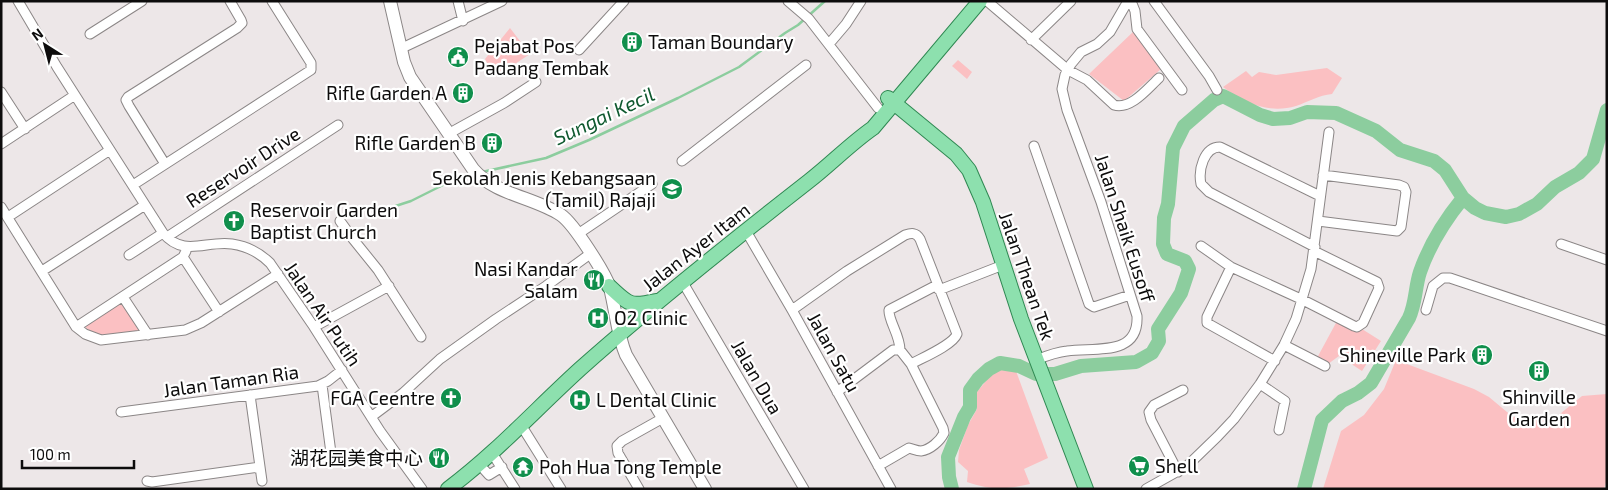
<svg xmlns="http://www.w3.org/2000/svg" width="1608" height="490" font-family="'Exo 2','Noto Sans SC',sans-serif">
<rect width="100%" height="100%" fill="#ede7e8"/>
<!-- green -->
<path fill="#fbc0c2" d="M510,28l20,26 -35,23 -10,-18z
M1134,31l27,38 -37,32 -35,-27z
M958,60l14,12 -5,7 -15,-13z
M1327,68l15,10 -10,16c-13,1 -24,8 -36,12 -27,8 -52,-3 -73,-19l23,-16 6,6 7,-5 17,3z
M121,302l19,29 -38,5 -5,-1 -11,-7v-4z
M1337,321l18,8h7l19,12 -19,30 -23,-15 -11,8 -11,-6z
M1396,360l78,29 15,8 24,20 37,-1 5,2 27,-22 25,-2v85l-3,10h-281l18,-58 23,-16 20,-26z
M1002,369l14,2 32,87 -24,11 6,15c-25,6 -40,6 -63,-2l1,-11 -10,-9 1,-12 9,-25 9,-16 -1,-16 15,-18z"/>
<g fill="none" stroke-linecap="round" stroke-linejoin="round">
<!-- stream -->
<path stroke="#8ccd9e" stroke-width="2.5" d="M482,172l64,-14 43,-18 89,-42 61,-31 46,-34 13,-8 27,-24
M374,213l37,-12 44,-22 17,-4"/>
<!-- river -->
<path stroke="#8ccd9e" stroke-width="14" d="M952,489l-3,-12 -1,-20 16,-40 6,-10v-17l8,-11 11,-10 11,-6 19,3 17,8h19l26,-8 55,-4 16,-9 7,-12 -1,-12 23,-36 8,-24 -4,-8 -18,-7 -4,-10 1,-26 4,-14 5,-56 11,-22 30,-26 9,-4 37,19 13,4 17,-1 17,-6 29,1 40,18 24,19 34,11 11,9 18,28 12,10 10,5 21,4 13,-3 18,-10 18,-17 24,-14 14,-14 14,-49
M1304,489l18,-69 20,-19 16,-8 13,-10 38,-65c7,-15 6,-31 11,-46 9,-26 25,-52 43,-74"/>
<!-- street casing -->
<g stroke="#8b8686" stroke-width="11">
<path id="street" d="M18,1l39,66 106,166c21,25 43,7 69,11 14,2 28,9 38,19l44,64 66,104 42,58
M458,1l5,20
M788,1l21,18 69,89
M987,1l81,69 19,10 27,25c17,5 34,-17 45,-27
M1131,1l4,10 2,18 45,61
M1154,1l55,75 8,14
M90,34l52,-33
M1031,40l40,-39
M829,44l17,-20 15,-23
M400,49l102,-48
M579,50l45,-49
M1,92l24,37
M448,134l56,-31 32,-21
M1,144l74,-49
M1034,146l55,158 5,3 36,-12
M682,161l124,-96
M165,164l-36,-58 -3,-6 2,-3 109,-69 5,-5 -1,-3 -11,-19
M133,185l178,-115v-7l-39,-62
M1,207l75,120 9,7 16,6 84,-10 16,-7 77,-49
M8,217l102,-67
M340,221l13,18 25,31 43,67
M1318,221l79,10 4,-4 5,-35 -2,-5 -5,-2 -76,-10
M746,231l46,79 99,179
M578,234l74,-50
M167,237l171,-112
M1561,244l46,16
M1201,246l30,21 72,33 51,26 3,1 6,-4 16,-35 -2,-6 -63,-31
M1315,247l-106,-55 -8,-8c-3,-14 3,-37 19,-37l100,49
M129,255l34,-22
M183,257l36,55
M1231,267l-24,50v6l68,38
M42,271l103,-66
M682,281l122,208
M939,290l64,-25
M123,297l25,38
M792,310l55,-39 58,-36c6,-2 11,-3 15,4l37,95c-4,11 -35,24 -46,30
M1426,310l7,-24 10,-8h7l157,53
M76,327l107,-70 3,-6 -1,-4
M314,327l75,-41
M1284,345l41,21
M900,350c0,-15 -12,-30 -11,-40l48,-25
M1036,360c10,-4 20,-8 31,-9 28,-4 72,6 70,-35l-36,-114 -34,-92 -5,-21 3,-14 6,-11 10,-12 16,-8 13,-12 18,-31
M1260,384l25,17 -6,29
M322,385l9,68
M837,392l56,-42h7l11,14 32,64 1,5c-4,8 -14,17 -23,18 -4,0 -8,-2 -12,-3l-31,18
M250,395l12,86
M121,412l197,-26 10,-5 14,-11
M371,417l32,-24 37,-34 56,-40 50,-33 44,-32
M521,425l40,64
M492,453l23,36
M479,464l10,11 13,-8
M1178,472l-27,-52 -2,-8 5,-7 29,-15
M147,481l5,1 108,-15
M639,489l-21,-36 -1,-7 5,-5 41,-23
M1146,489l41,-23 31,-30 16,-17 26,-35 24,-39 12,-26 15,-50 18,-137"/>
</g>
<!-- secondary casing -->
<g stroke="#8b8686" stroke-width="14">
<path id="secondary" d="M390,1l14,61 6,15 63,92c22,26 61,28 88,46 13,9 44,58 49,73 6,23 7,46 16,67l79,134"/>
</g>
<!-- primary casing -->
<g stroke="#2f8852" stroke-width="16">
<path id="primary" d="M888,98l68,56 13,16 14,32 38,117 65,170
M609,286c20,18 19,21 47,15
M448,489c48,-36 88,-80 132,-120 74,-66 151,-127 229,-188 22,-17 41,-37 64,-53l107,-127"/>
</g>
<!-- street -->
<use href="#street" stroke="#fff" stroke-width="9"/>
<!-- secondary -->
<use href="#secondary" stroke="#fff" stroke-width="12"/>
<!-- primary -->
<use href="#primary" stroke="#8de0ae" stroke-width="14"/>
</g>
<!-- icons -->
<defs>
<g id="building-disc" transform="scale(1.125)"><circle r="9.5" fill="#108f4c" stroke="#fff"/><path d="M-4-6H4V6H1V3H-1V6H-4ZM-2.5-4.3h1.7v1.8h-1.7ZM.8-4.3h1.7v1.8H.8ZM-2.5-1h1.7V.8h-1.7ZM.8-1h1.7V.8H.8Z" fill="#fff"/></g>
<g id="civic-disc" transform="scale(1.125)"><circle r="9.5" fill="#108f4c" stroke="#fff"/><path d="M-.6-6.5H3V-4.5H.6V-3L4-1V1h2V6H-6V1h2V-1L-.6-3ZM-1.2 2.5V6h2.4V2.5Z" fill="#fff"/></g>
<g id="school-disc" transform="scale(1.125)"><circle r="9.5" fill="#108f4c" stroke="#fff"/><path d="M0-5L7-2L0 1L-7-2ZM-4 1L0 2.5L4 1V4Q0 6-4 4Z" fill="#fff"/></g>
<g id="church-disc" transform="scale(1.125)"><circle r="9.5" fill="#108f4c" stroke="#fff"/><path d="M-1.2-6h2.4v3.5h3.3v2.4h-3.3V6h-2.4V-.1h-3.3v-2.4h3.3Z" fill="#fff"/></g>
<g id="restaurant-disc" transform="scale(1.125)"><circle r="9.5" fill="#108f4c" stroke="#fff"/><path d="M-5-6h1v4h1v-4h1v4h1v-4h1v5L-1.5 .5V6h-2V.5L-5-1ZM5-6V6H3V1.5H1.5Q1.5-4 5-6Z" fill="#fff"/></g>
<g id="hospital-disc" transform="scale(1.125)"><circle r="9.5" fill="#108f4c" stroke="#fff"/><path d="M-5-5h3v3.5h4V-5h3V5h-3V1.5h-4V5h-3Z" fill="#fff"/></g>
<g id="supermarket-disc" transform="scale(1.125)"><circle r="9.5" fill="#108f4c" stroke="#fff"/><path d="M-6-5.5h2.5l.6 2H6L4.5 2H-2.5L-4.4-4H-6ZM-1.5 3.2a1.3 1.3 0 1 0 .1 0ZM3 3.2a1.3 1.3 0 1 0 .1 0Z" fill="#fff"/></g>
<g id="temple-disc" transform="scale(1.125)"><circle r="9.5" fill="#108f4c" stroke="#fff"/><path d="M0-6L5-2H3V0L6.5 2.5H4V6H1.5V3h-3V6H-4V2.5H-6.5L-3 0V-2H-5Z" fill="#fff"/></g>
</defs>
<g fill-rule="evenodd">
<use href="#building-disc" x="632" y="42"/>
<use href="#civic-disc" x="458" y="57"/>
<use href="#building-disc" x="463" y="93"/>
<use href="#building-disc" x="492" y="143"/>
<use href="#school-disc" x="672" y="189"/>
<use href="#church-disc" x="234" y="221"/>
<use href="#restaurant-disc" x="594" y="280"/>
<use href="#hospital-disc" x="598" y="318"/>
<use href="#building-disc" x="1482" y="355"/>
<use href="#building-disc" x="1539" y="371"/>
<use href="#church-disc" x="451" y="398"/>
<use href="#hospital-disc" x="580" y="400"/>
<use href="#restaurant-disc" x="439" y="458"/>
<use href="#supermarket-disc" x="1139" y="466"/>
<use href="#temple-disc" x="523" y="467"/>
</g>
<g text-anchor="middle" stroke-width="4.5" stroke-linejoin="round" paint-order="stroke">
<!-- poi labels -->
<g font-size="19" fill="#0d0c0c" stroke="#fff" text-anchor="start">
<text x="648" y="49">Taman Boundary</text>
<text x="474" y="53">Pejabat Pos<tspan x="474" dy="22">Padang Tembak</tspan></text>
<text x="447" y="100" text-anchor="end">Rifle Garden A</text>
<text x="476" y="150" text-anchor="end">Rifle Garden B</text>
<text x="656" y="185" text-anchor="end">Sekolah Jenis Kebangsaan<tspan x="656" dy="22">(Tamil) Rajaji</tspan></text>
<text x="250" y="217">Reservoir Garden<tspan x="250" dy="22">Baptist Church</tspan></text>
<text x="578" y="276" text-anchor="end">Nasi Kandar<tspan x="578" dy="22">Salam</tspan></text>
<text x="614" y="325">O2 Clinic</text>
<text x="1466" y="362" text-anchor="end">Shineville Park</text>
<text x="1539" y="404" text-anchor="middle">Shinville<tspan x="1539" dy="22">Garden</tspan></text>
<text x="435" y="405" text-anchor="end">FGA Ceentre</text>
<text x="596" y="407">L Dental Clinic</text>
<text x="423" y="465" text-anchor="end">湖花园美食中心</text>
<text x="1155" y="473">Shell</text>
<text x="539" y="474">Poh Hua Tong Temple</text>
</g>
<!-- street labels -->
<g font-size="19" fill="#0d0c0c" stroke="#fff">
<text transform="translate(243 167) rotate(-33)" y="7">Reservoir Drive</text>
<text transform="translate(1125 228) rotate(72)" y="7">Jalan Shaik Eusoff</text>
<text transform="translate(696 247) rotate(-38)" y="7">Jalan Ayer Itam</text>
<text transform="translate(1027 276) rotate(71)" y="7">Jalan Thean Tek</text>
<text transform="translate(323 314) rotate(56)" y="7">Jalan Air Putih</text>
<text transform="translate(834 352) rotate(61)" y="7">Jalan Satu</text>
<text transform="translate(757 377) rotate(60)" y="7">Jalan Dua</text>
<text transform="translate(231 381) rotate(-8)" y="7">Jalan Taman Ria</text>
</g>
<!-- water labels -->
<g font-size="20" font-style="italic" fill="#0f592f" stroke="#fff">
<text transform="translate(604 116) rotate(-25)" y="7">Sungai Kecil</text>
</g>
</g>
<!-- border -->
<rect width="1608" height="490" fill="none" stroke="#0d0c0c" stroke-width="5"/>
<!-- north arrow -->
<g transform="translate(45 45) rotate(324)" stroke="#ffffff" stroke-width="4" paint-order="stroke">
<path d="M0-4L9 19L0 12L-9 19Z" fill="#0d0c0c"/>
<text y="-8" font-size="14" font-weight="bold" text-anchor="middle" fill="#0d0c0c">N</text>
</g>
<!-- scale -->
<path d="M22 460v8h112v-8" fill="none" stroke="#0d0c0c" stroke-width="2.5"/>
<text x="30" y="460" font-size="15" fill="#0d0c0c" stroke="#ffffff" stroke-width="4" paint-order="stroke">100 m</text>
</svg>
